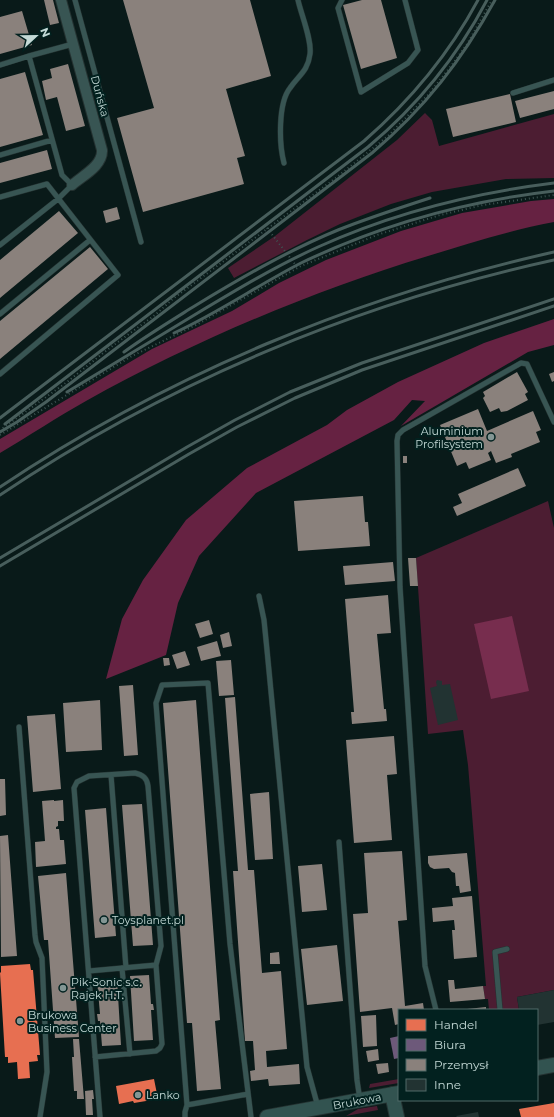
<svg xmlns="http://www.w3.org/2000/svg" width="554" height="1117" font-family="Montserrat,sans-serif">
<rect width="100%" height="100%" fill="#091a19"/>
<!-- green -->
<path fill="#4c1d32" d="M425,113l7,7 7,26 115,-32v64l-48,1 -74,13 -41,12 -51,20 -33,16 -73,38 -6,-10 47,-32 122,-96z
M548,501l6,27v462l-37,7 2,13h-30l-1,-11h-3l-2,-13h3l-18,-221 -5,-35 -35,4 -12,-176z
M399,1079v4l-30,5 1,-4z
M377,1106l1,4 -32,6 12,-7z"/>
<!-- forest -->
<path fill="#662242" d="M554,199v23c-43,8 -84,21 -126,34 -118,36 -234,85 -342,145 -29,16 -57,35 -86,52v-14l152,-90 80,-38 47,-28 47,-23 75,-29 61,-18 69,-12z
M554,319v26l-26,7 -127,74 24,-25 -13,-1 -18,20 -138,73 -57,63 -21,47 -12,52 -60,24 16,-60 21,-39 43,-60 61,-52 80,-43 20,-15 51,-28 86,-39z"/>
<!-- water -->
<path fill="#772d4e" d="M512,616l17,75 -38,8 -17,-75z"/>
<!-- shops -->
<path fill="#e76f51" d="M30,964l1,6h2l7,85h-3l1,6 -9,1 1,16 -12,1 -1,-17 -9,1v-6h-3l-5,-84 1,-1v-6z
M154,1079l4,20 -24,4 -1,-2 -14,3 -3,-18z
M554,1103v14h-33l-2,-8z"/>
<!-- offices -->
<path fill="#6d597a" d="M399,1036v22l-5,1 -4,-21z"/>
<!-- industry -->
<path fill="#8a817c" d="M44,0h9l6,23 -9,2z
M123,0h127l21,76 -45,13 19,67 -8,2 7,26 -101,28 -26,-94 37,-10z
M362,0h19l16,58 -36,11 -18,-64z
M22,11l10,34 -32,9v-37z
M68,64l17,62 -19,5 -9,-34 -11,3 -4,-19 10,-3 -2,-9z
M25,72l18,63 -43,12v-68z
M554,91v18l-34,9 -5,-17z
M510,94l6,28 -63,15 -7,-28z
M47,150l5,19 -52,14v-20z
M117,207l3,12 -14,4 -3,-12z
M59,211l19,22 -78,65v-38z
M90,247l18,22 -108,90v-38z
M517,372l11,20 -3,2 3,6 -21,11 -6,1 -2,-4 -9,4 -7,-14 2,-2 -2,-4z
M554,372v9l-2,1 -3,-8z
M478,409l9,22 46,-20 8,19 -5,2 4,10 -29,12 1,3 -16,6 -5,-12 -3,2 3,7 -22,9 -3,-7 -9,4 -17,-41z
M403,456h4v7h-4z
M518,468l8,18 -69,30 -4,-9 9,-4 -4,-9z
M363,496l2,26h3l2,24 -72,5 -4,-50z
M408,558h8l2,28h-8z
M393,562l2,19 -50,4 -2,-19z
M388,595l3,38 -14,1 7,75h2l1,12 -35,3 -1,-12h3l-9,-113z
M209,620l4,14 -13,4 -5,-14z
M229,632l3,14 -9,2 -3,-13z
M217,641l4,15 -20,5 -4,-14z
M185,651l5,14 -13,4 -5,-14z
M163,658h6l1,7 -6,1z
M231,660l3,35 -15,1 -3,-35z
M133,685l5,70 -14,1 -5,-70z
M235,697l13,173h6l8,103 19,-2 6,78 -21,2 1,16 32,-3 1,20 -31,2 -1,-7 -17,2 -1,-10 5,-1 -2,-29h-8l-12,-170h5l-13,-173z
M100,700l2,50 -36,2 -3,-49z
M196,700l24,320 -5,1 6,68 -24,2 -5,-68h-5l-24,-320z
M55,714l6,75 -28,3 -6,-76z
M394,736l3,38 -10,1 5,65 -38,3 -8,-103z
M0,779h5l1,36 -6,1z
M269,792l4,67 -18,1 -5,-66z
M54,800v1l9,-1 1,21h-6v5l-2,1v2h3l1,11h4l2,24 -30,3 -1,-25 10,-1 -3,-40z
M142,804l11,141 -20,1 -11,-141z
M106,808l10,128 -21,2 -10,-128z
M8,835l9,121 -16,1 -1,-121z
M402,851l5,69 -9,1 7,85 18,-3 1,7h-25v14l-4,1 -3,-17 -32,4 -7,-98 15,-1 -4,-60z
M467,853l4,38 -11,2 -1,-7h-3l-1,-13 -3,-1 -3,-4 -15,1 -4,-2 -2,-4v-7z
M322,864l5,46 -25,2 -4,-46z
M66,873l13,164 -24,1 -7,-98h-4l-6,-64z
M472,896l5,61 -23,2 -2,-29h3l-1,-10 -21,2 -1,-14 21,-2 -1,-8z
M337,945l6,56 -36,4 -6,-56z
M279,952l1,12h-10v-11z
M149,975l2,29h2l1,6h-3l2,30 -19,1 -4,-65z
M117,979l4,66 -19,1 -2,-25h-2l-1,-7h3l-3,-34z
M448,980h6l1,9 28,-3 2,13 -35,3z
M486,1007v3h-18l-1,-1z
M376,1015l1,31 -14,1 -2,-31z
M73,1039h6l5,60h-7v-8h-3l-2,-34h2z
M378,1049l1,11 -11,2 -2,-11z
M388,1063l1,9 -11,2 -2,-10z
M93,1090l1,9h-2l1,16h-7l-1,-24z"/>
<!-- building -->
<path fill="#223332" d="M437,680l5,1v4l8,-1 8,36 -20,5 -8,-37 7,-2 -1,-4z
M554,990v32l-17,3v-15h-18l-2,-13z
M478,1112l1,5h-22l-1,-1z"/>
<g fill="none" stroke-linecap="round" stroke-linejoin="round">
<!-- lane casing -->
<g stroke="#253332" stroke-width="6">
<path id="lane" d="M75,0l66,242
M342,0l-4,8 23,84 47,-29 10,-13 -13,-50
M29,56l44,-12
M0,65l29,-9 33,119 10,10 -14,14 -58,46
M513,93l41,-13
M0,155l52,-15
M284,163c-5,-19 -6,-60 6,-75 9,-13 18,-17 20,-34 2,-14 -9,-40 -12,-54
M0,197l47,-13 71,91 -118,99
M0,314l90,-74
M259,596l5,24 3,30 40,417 11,40
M19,727l16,208 1,7 6,16 5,114 -7,45
M111,775l15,193
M339,842l18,238 3,20
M122,968l8,86
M89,971l67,-6
M436,1010l-11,-44 -25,-379 -3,-146 1,-6 5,-5 118,-67 6,1 27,58
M500,1010l-5,-58 12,-3
M95,1057l61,-6 4,-3 2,-4 -6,-79 5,-19 -13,-160c-1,-8 -5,-11 -13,-13l-46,3 -12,6 -3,6 26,329
M187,1105l61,-11
M185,1117v-5l2,-7 -31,-402 6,-18 46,-2 22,261 21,173"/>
</g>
<!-- street casing -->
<g stroke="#253332" stroke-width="12">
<path id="street" d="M61,0l41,150c1,16 -20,26 -30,35"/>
</g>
<!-- secondary casing -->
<g stroke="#253332" stroke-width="16">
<path id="secondary" d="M537,1068l17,-3
M392,1094l5,23
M267,1117l132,-24"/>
</g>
<!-- path -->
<path stroke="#3e5553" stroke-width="2" stroke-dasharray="1 3" stroke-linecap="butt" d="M267,228l31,40
M0,431l3,-3 64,-46 40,-32 48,-35 19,-17 163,-121 51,-41 40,-41 23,-29 16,-22 25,-44
M0,435l132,-79 64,-31 105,-59 76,-31 63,-20 43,-10 71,-10"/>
<!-- lane -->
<use href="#lane" stroke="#385553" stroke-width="5"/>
<!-- street -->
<use href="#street" stroke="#385553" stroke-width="10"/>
<!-- secondary -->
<use href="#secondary" stroke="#325350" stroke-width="14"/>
<!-- rail -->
<path stroke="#485e5c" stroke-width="3" d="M174,333c44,-20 84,-48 127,-70 79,-38 166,-62 253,-72
M124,352c22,-16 45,-30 69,-45 46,-28 94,-56 145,-77 30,-12 61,-22 92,-32
M67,392c43,-26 86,-52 129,-78 40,-24 80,-48 122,-67 75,-34 155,-54 236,-64
M0,418l364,-277c47,-41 85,-87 114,-141
M5,424l363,-277c49,-41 89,-90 119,-147
M0,432l17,-10 29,-20 326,-249c53,-45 90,-93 123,-153
M0,487c167,-112 358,-191 554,-235
M0,495c166,-112 358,-192 554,-235
M0,558l187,-111 48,-27 55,-28 72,-29 192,-64
M0,566l189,-112 48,-27 58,-29 67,-28 192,-64"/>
</g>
<!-- markers -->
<g fill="#839694" stroke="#02211f" stroke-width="1.5">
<circle cx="491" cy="437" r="4"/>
<circle cx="104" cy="920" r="4"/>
<circle cx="63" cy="988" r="4"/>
<circle cx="20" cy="1021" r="4"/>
<circle cx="138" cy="1095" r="4"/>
</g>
<g text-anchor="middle" stroke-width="4" stroke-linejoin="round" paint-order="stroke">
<!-- street labels -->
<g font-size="11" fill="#c4d9d6" stroke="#02211f">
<text transform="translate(100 96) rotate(75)" y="4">Duńska</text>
<text transform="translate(357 1101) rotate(-11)" y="4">Brukowa</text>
</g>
<!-- poi labels -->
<g font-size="11" fill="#c4d9d6" stroke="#02211f" text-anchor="start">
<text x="483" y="435" text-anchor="end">Aluminium<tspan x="483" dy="13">Profilsystem</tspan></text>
<text x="112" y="924">Toysplanet.pl</text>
<text x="71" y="986">Pik-Sonic s.c.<tspan x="71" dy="13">Rajek H.T.</tspan></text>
<text x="28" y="1019">Brukowa<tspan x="28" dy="13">Business Center</tspan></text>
<text x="146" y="1099">Lanko</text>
</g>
</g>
<!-- legend -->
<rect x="398" y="1009" width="140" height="92" fill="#02211f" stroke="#506b68"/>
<rect x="406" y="1019" width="20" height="12" fill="#e76f51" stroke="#506b68"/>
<text x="434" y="1029" font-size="12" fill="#c4d9d6">Handel</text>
<rect x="406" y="1039" width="20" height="12" fill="#6d597a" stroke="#506b68"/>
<text x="434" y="1049" font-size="12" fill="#c4d9d6">Biura</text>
<rect x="406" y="1059" width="20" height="12" fill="#8a817c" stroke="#506b68"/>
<text x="434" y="1069" font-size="12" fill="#c4d9d6">Przemysł</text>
<rect x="406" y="1079" width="20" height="12" fill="#223332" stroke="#506b68"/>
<text x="434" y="1089" font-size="12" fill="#c4d9d6">Inne</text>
<!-- north arrow -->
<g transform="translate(36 36) rotate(68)" stroke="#02211f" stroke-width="3" paint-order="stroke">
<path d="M0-3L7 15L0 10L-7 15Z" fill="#c4d9d6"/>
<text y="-6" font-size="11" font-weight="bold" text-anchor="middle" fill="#c4d9d6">N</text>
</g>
</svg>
